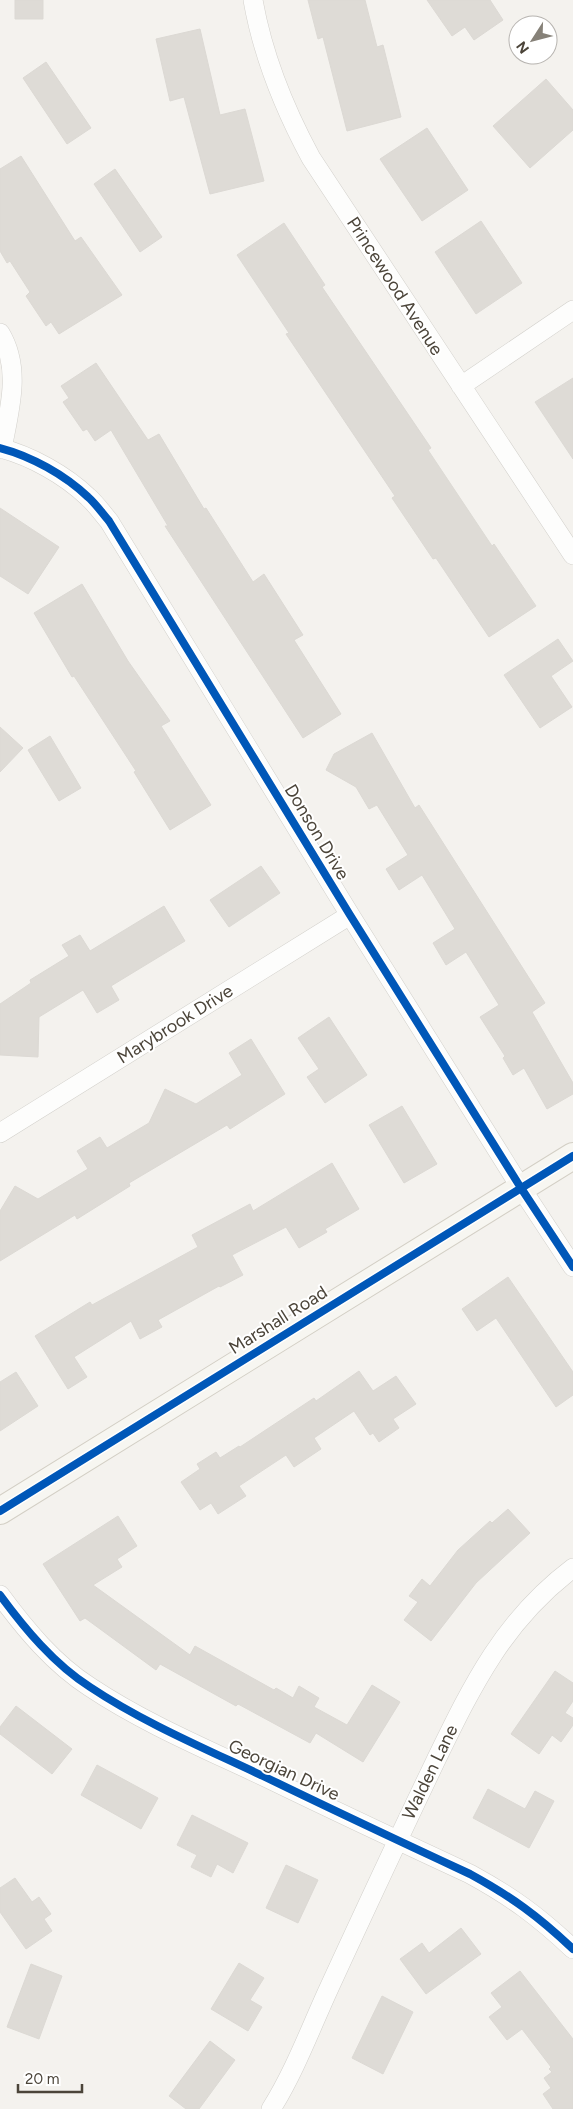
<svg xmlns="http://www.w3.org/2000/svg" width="573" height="2109" font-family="Figtree,sans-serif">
<rect width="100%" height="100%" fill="#f4f2ee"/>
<!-- building -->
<path fill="#dedbd6" stroke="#dcd9d4" d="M15,0h28v19h-28z
M308,0h57l12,47 6,-2 18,72 -54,14 -24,-94 -5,2z
M427,0h63l13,20 -29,20 -9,-13 -13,9z
M200,29l20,86 25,-6 19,72 -54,13 -26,-97 -14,4 -14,-62z
M46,62l45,66 -24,16 -44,-66z
M546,79l27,31v20l-43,38 -37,-42z
M427,128l41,62 -46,31 -42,-62z
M21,156l54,85 6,-4 41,58 -63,39 -8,-12 -5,4 -20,-30 4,-4 -20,-31 -3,2 -7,-12v-82z
M115,169l47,68 -22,15 -46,-68z
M481,221l41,62 -46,31 -41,-62z
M284,223l41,62 -3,2 109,161 -3,2 64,96 2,-2 42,62 -47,31 -53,-79 -3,1 -41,-61 3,-2 -109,-162 3,-1 -52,-78z
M96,363l52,77 11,-6 45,75 2,-1 47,74 11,-8 39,61 -9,5 47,74 -38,24 -138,-212h3l-57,-96 -16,11 -8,-12 -4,2 -20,-29 6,-4 -8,-12z
M573,378v81l-38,-57z
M0,508l59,39 -31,47 -28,-18z
M82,584l46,77 42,60 -9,5 50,79 -41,25 -36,-58 2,-1 -62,-95 -2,1 -38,-64z
M558,639l15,22 -22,15 21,31 -32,21 -36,-53z
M0,727l23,21 -23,24z
M372,733l43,75 4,-3 126,198 -13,9 41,71v11l-26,15 -23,-41 -11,7 -10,-17 2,-2 -25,-39 19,-12 -33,-53 -20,13 -13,-22 22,-14 -33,-54 -23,15 -13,-21 22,-14 -31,-50 -8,4 -13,-22 -30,-17 8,-16z
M50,736l31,52 -22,13 -31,-51z
M261,866l19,27 -51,34 -19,-27z
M164,906l21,35 -74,45 8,14 -22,13 -14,-23 -44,27 -1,40 -38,-2v-51l31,-21 -1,-3 39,-24 -7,-11 18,-10 10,16z
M329,1017l38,58 -42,28 -18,-26 12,-8 -21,-31z
M251,1039l34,55 -55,35 -3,-4 -98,58 1,3 -53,33 -2,-4 -75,46v-50l15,-25 23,13 50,-30 -11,-18 23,-14 7,11 42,-25 16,-34 31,15 46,-29 -13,-22z
M402,1106l35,58 -33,19 -35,-58z
M332,1163l27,46 -34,20 2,3 -28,16 -13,-21 -54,28 11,20 -23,12 -1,-1 -61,34 4,7 -22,12 -9,-18 -57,36 13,20 -19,12 -33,-53 55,-34 2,3 106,-58 -6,-12 58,-31 3,7z
M508,1277l65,95v23l-17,12 -60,-89 -19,13 -15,-22z
M359,1371l14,20 23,-15 20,28 -23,15 6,9 -20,14 -6,-9 -3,2 -16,-24 -40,27 7,11 -27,18 -8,-12 -47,31 7,10 -28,18 -7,-11 -11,7 -19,-28 19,-13 -3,-5 19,-12 4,6 19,-12 1,1 74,-49 2,3z
M16,1372l22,34 -38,25v-49z
M508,1509l22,24 -54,50 -45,58 -27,-21 14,-18 -9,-6 13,-17 8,7 28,-36 32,-29 2,2z
M118,1516l19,30 -20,13 5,8 -29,18 97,70 5,-9 79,44 2,-2 17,10 6,-12 20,12 -5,9 33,18 25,-40 28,17 -37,60 -47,-29 -6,10 -72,-39 -2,2 -76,-42 -4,6 -71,-52 -5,3 -37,-57z
M555,1671l18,12v18l-8,12 8,5v7l-12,17 -9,-7 -13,19 -28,-20z
M16,1706l56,43 -20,25 -52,-40v-7z
M97,1765l61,33 -17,31 -60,-34z
M488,1789l37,20 10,-18 19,10 -25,47 -56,-30z
M192,1815l56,28 -15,30 -16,-9 -6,13 -20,-10 6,-12 -20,-10z
M286,1865l32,15 -20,43 -32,-15z
M15,1878l17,24 7,-5 12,17 -7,5 8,12 -26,18 -26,-37v-24z
M461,1928l20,26 -55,40 -26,-35 22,-16 7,10z
M239,1963l25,15 -14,22 12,7 -14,24 -37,-22z
M31,1964l31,12 -23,63 -32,-12z
M520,1971l53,68v70h-20l-10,-15 8,-6 -7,-10 8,-6 -3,-3 2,-2 -29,-38 -15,11 -18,-23 13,-10 -11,-14z
M382,1996l31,16 -30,62 -31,-16z
M210,2041l25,19 -36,49h-13l-17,-13z"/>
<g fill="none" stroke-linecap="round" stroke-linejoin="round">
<!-- street casing -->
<g stroke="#d2d0cb" stroke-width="20">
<path id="street" d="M253,0c10,57 31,108 58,158l262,397
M0,333c22,36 9,78 2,116
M461,386l112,-76
M0,448c31,8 65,27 88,49 8,7 14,16 21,24l241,394 171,273 52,79
M0,1133l350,-218
M0,1595c25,34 54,69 90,92 54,36 116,62 175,90 68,33 136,65 205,97 42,23 68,42 103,75
M271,2109c24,-38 40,-82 59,-123 35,-76 70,-151 106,-226 37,-76 68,-140 137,-192"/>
</g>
<!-- secondary casing -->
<g stroke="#d3cfc5" stroke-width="28">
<path id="secondary" d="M0,1511l573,-355"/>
</g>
<!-- street -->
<use href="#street" stroke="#fdfdfc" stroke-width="19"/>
<!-- secondary -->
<use href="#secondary" stroke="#f7f6f1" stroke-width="26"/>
<!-- cycleway casing -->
<g stroke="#fff" stroke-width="11">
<path id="cycleway" d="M0,448c31,8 65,27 88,49 8,7 14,16 21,24l241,394 171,273 52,79
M0,1511l573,-355
M0,1595c25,34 54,69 90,92 54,36 116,62 175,90 68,33 136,65 205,97 42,23 68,42 103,75"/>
</g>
<!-- cycleway -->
<use href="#cycleway" stroke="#0057b8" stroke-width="8"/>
</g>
<g text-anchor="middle" stroke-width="4" stroke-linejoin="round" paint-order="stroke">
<!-- street labels -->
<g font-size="18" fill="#4b4439" stroke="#fff">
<text transform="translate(395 286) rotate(57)" y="6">Princewood Avenue</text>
<text transform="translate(317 832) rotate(59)" y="6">Donson Drive</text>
<text transform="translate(175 1024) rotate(-32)" y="6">Marybrook Drive</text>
<text transform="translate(278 1320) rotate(-32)" y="6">Marshall Road</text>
<text transform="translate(284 1770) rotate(25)" y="6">Georgian Drive</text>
<text transform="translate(430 1772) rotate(-64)" y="6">Walden Lane</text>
</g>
</g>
<!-- north arrow -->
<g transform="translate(533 40) rotate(234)"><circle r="24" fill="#ffffff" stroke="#b7b4b0"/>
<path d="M0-4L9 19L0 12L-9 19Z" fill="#868178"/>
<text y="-8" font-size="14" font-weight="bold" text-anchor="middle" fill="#4b4439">N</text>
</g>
<!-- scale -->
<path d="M18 2084v8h64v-8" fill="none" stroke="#4b4439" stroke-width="2.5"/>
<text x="25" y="2084" font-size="15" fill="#4b4439" stroke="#ffffff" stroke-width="4" paint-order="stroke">20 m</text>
</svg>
